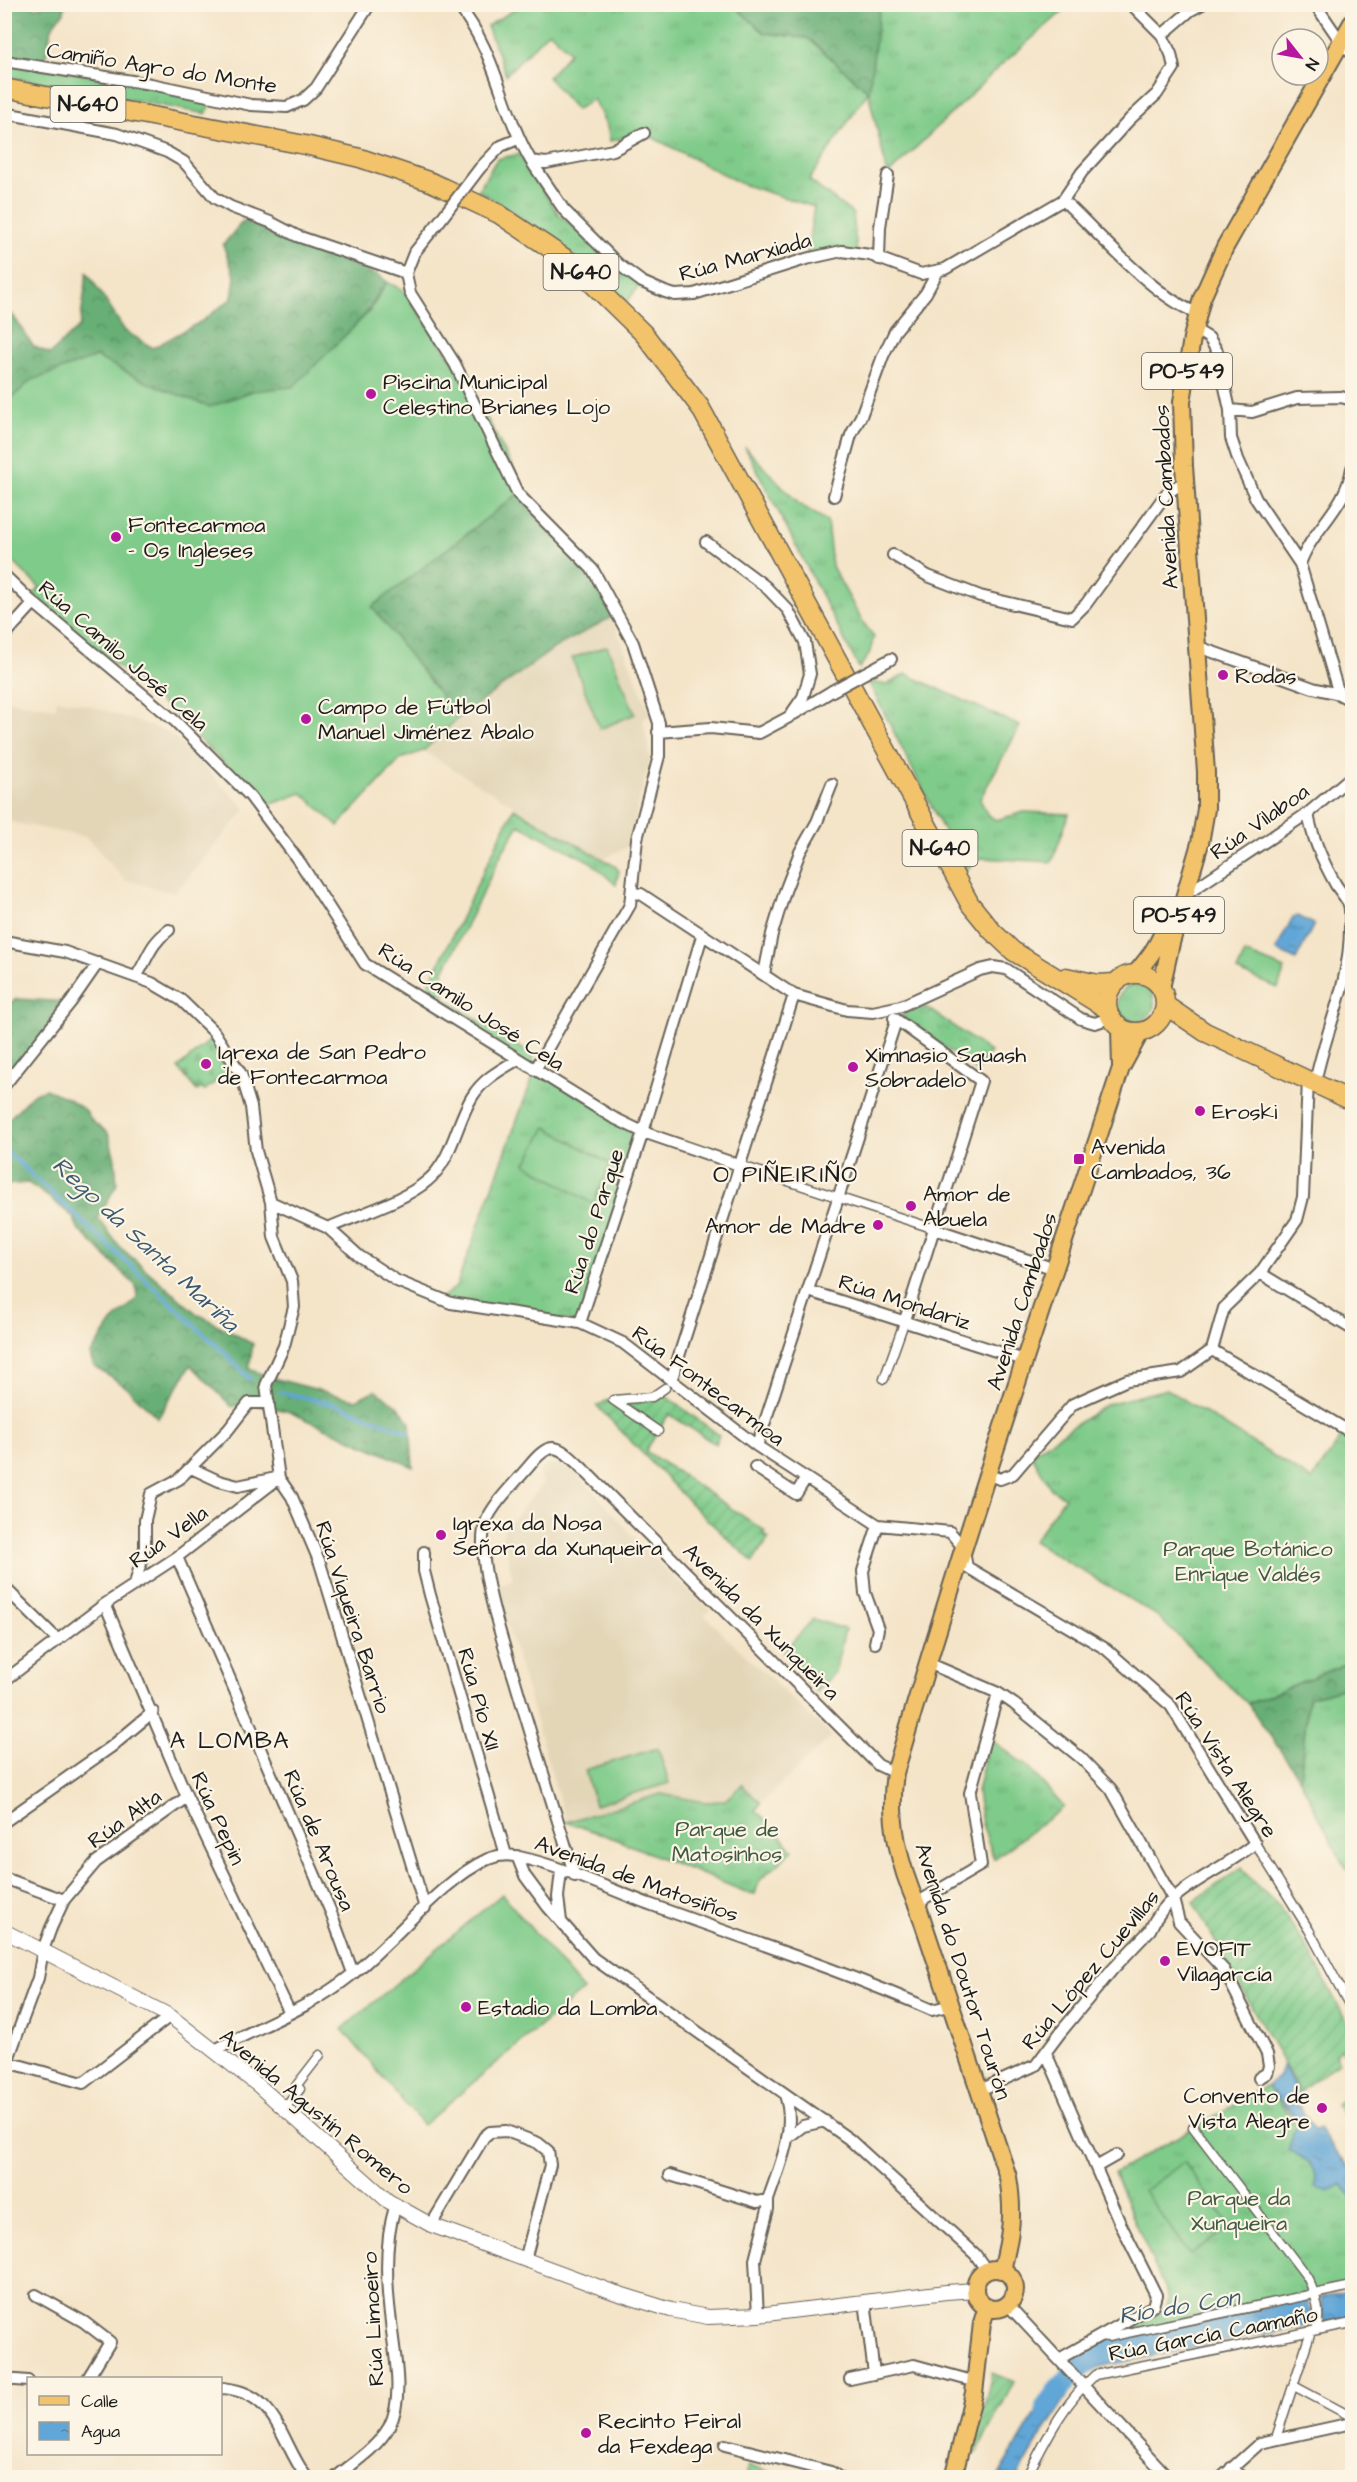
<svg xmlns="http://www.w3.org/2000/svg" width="1357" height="2482" font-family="'Architects Daughter',sans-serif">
<defs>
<pattern id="grass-tufts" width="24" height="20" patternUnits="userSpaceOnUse" patternTransform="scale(1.5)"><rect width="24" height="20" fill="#7fcb8a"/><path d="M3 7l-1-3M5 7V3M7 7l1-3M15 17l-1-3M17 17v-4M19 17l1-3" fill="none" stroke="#6dae76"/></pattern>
<pattern id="forest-crowns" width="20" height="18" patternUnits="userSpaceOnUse" patternTransform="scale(1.5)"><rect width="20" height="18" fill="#67af76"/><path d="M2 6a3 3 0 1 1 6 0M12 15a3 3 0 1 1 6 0" fill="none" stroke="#548e60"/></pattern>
<pattern id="cemetery-stones" width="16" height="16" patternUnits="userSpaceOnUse" patternTransform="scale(1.5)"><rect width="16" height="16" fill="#7fcb8a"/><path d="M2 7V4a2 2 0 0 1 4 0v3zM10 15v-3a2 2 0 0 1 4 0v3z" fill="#6dae76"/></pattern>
<pattern id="garden-furrows" width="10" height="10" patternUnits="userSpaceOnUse" patternTransform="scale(1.5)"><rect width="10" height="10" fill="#7fcb8a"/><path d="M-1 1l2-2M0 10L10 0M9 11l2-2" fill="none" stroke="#6dae76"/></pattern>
<pattern id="water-ripples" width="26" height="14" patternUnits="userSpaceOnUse" patternTransform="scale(1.5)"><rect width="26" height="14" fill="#60a6d6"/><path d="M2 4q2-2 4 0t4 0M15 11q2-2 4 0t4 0" fill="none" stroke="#4e86ad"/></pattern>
</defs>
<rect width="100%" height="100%" fill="#fcf5e5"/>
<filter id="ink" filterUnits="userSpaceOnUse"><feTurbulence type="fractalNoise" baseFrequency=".0167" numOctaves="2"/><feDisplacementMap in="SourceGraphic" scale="12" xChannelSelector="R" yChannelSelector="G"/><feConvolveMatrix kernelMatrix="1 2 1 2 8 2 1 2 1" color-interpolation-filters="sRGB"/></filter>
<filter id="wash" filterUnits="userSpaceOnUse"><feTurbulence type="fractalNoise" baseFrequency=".008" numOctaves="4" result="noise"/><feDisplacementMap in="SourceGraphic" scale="24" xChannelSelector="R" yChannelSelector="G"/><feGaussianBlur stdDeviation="1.35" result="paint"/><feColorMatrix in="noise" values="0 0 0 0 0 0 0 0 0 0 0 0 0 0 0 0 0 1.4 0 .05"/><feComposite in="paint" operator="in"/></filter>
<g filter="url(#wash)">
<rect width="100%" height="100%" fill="#f4e4c8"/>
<!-- built -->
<path fill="#e3d6b7" d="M612,617l38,97 -7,7 6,25 1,15 -13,48 -5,31 -3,6 -26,13 -180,-108 35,-33 98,-71z
M58,699l33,7 78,26 77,77 -71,84 -50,-13 -39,-43 -81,-16v-121l50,8z
M560,1464l13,5 72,80 65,61 -5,5 21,22 106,99 -71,67 -20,-18 -17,16 -19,1 -44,-8 -95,28 -70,-235 17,-8 -11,-43 2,-6 39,-47 -4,-11 7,-7z"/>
<!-- grass -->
<path fill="url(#grass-tufts)" stroke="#4e7453" stroke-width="1.5" d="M522,5h211l32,28 43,5 60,53 12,-86h190l-71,62 -111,108 -20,-83 -59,88 44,34 4,39 -51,6 8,-52 -72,-23 -98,-51 -34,8 -3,-15 -14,-27 -17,11 -28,-33 22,-25 -21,-21 -43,44 -19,-49z
M4,61l211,36 -9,17 -201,-38z
M518,154l41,61 83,67 -15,20c-46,-44 -95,-79 -149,-112l19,-31z
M745,447l54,57 28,17 5,45 30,55 12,16 -5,18 -10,13z
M906,674l114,52 -40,73 7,15 9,6 28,-8 45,2 -17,48 -70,-4 -18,13 -96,-190 18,4z
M514,808l101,58 4,5 -3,14 -25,-23 -72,-37 -16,26 -60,122 1,25 88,57 3,15 108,62 -63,191 -140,-24 16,-12 79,-216 -113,-72z
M1118 1003a18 18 0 1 1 36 0a18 18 0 1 1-36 0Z
M926,1007l64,45 -13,19 -76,-55 5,-4z
M1167,1389l145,91 30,-44 10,7v218l-104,43 -92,-89 -123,-74 32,-44 -14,-8 -20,-35 76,-50z
M813,1619l32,10 -10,43 -19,20 -33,-40z
M1352,1686v190l-10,-14 -42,-83 8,-81z
M989,1738l40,30 35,39 -70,52 -12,-35 -5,-32z
M742,1785l19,18 -5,7 37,40 -34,31 -4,13 -9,-2 -144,-58 -36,-12 95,-28 44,8 19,-1z
M1267,2086l85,112v85l-215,47 -2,-5 31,-16 3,-10 -55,-126z
M748,2466l42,11h-45z"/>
<!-- forest -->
<path fill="url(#forest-crowns)" stroke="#426649" stroke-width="1.5" d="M4,5h28l3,3 10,-3h20l-1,8c-22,18 -9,33 -24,53l-35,-6z
M733,5h147l-11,87 -61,-54 -43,-5z
M243,221l135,54 9,7 -22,33 -71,72 -41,4 -43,16 -60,-23 -54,-27 -66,24 -25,24v-94l8,4 20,31 17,8 30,-28 7,-54 38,59 28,17 49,-27 30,-23 3,-21 -12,-32z
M524,489l69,81 19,47 -56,30 -98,71 -86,-111z
M17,999l54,3 -66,84v-81z
M45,1089l22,9 19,13 6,10 16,12 7,26 2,25 -19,34 22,29 76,66 57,31 -4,25 20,8 87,23 19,-10 22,15 13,17 3,45 -126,-56 -38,-8 -17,4 -41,-42 -33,53 -33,-32 -31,-20 -4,-11 22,-33 25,-23 -1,-13 -57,-56 -6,-13 -22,-18 -23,-16 -22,2 -2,-61 29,-30z
M1352,1661v25l-44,12 -8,81 -52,-75z"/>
<!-- cemetery -->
<path fill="url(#cemetery-stones)" stroke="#4e7453" stroke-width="1.5" d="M214,1037l19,30 -29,24 -2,-3 -5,3 -19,-23z"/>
<!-- garden -->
<path fill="url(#garden-furrows)" stroke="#4e7453" stroke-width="1.5" d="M663,1394l56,41 -4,9 -46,-30 -9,14 -41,-27z
M608,1400l49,33 -11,18 119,80 -2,4 6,3 -16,24 -56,-52 -100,-104z
M1242,1867l8,12 28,26 32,47 42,80v24l-2,1 -3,-5 -3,1 -4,-4 -5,5 4,8 -23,16 -16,15 -107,-191z
M1352,2092v35l-16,-23z
M992,2373l22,9 -38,72h-3z"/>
<!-- pitch -->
<path fill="#7fcb8a" stroke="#4e7453" stroke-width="1.5" d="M387,282l16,8 66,94 55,105 -152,118 86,111 -35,33 -22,8 -63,67 -36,-33 -36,13 -7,-10 -117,-111 -113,-86 11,-11 -35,-34v-149l25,-24 66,-24 54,27 60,23 43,-16 40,-4 77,-76z
M607,646l28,68 -35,15 -28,-71z
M1245,953l40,16 -7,19 -41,-17z
M546,1127l64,37 -17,40 -67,-40z
M658,1748l11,35 -74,22 -10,-35z
M502,1894l81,96 -160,135 -81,-96z
M1184,2162l46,64 -40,29 -46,-64z"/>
<!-- water -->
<path fill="url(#water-ripples)" stroke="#3e6179" stroke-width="1.5" d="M1298,916l16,8 -18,36 -20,-10 17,-33z
M1283,2064l16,32 -2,5 17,30 5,-3 33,44v26l-10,-14 -11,7 -16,-4c4,-19 -10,-30 -27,-37l6,-19 7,-7 -34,-38 12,-10z
M1352,2290v27l-27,6 -4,-26z
M1308,2298l4,27 -214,42 -7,5 -15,-16 14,-10 12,-4z
M1058,2376l13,14 -40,62 -14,25h-19z"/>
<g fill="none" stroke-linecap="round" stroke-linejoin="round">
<!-- stream -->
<path stroke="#60a6d6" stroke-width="4" d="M4,1149l224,207 22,23
M281,1392l60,14 67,26"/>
<!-- river -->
<path stroke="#60a6d6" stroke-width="22" d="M1046,2408c15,-25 36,-45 61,-61"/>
</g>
</g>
<g filter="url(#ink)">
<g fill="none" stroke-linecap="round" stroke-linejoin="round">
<!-- pedestrian casing -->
<g stroke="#686258" stroke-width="11">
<path id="pedestrian" d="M739,1165l196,64
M884,1379l21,-59
M658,1431l-45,-31 39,-3 13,-9
M1255,1843l54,87 43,80
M284,2109l16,-20 -4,-3 24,-31
M1193,2127l114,150c9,17 15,35 9,53
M1099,2336l9,1 244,-51
M1294,2386l58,31
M1276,2438l35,-107
M1026,2478c21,-40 36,-73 69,-103l257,-52"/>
</g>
<!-- minor casing -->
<g stroke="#686258" stroke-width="14">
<path id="minor" d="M457,4c40,48 44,106 74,157l15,2 67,-13 31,-17
M1131,4l31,31
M1315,4l26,38 11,12
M4,61l147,23 100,21 36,2 16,-7 13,-12 54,-84
M4,113l113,21 50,18 17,10 31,36 16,9 39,15 27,14 109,37
M531,161l33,49 54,54 24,18 23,10 10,3 19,-1 112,-35 36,-8 28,4 51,19 24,-5 118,-69
M480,168l21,-22 17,-7
M438,223l-24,30 -8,20 4,20 45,71 63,130 75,76 40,73 26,80v33l-22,83 -7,66 -95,165
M879,259l1,-32 8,-52
M1198,313c-43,-14 -100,-81 -135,-113l19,-28 48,-53 27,-25 17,-26 -3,-14 -9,-19 29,-25 11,-6
M1194,329l15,9 8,13 13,59 1,28 7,21 18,40 44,65 39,130
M1230,410l22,2 45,-14 44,-1 11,3
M834,496l17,-61 10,-19 22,-60 12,-25 31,-38 12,-22
M893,555l35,21 52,20 92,22 14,-14 80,-110 19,-13
M1300,564c12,-35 46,-56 52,-96
M4,575l25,24 147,123 74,74 51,68 64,100 247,153 31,15 96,33
M4,636l30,-33
M1196,646l117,42 26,6 13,7
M865,673l26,-14
M794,714l38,-23
M658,732l53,-4 48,5 30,-16 14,-20 7,-23 -5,-32 -17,-32 -23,-24 -59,-44
M1308,813c4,26 15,49 28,72 4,6 10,13 13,19 2,7 1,16 1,23 0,59 -24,100 -35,156
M633,893l8,1 153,101 53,15 26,2 28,-6 79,-36 13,-3 13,2 75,50 14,4 15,-5
M1185,895l123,-82 44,-37
M4,941l61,11 87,31 29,17 33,32 27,42 10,33 5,44 15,51 57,26 31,28 38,25 54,22 129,20 43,20 134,103 121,79 72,7 13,15 4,20 139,82 65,57 84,137c-33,29 -87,44 -105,87l-38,40 -52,63 -24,32 -56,25
M764,974l8,-40 13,-43 15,-39 17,-30 15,-38
M136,977c13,-20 13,-32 33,-47
M894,1018l87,63 -76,239
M4,1086l67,-84 27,-39
M271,1202l3,35 18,44 2,26 -10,39 -18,39 13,93 13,19 28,66 105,345
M328,1228c29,-13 76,-27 99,-47 25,-20 29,-58 45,-84 11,-18 28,-27 45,-37
M935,1229l120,40
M1260,1273l92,56
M809,1291l215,69
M580,1323l63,-191 59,-196
M1212,1350l140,83
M671,1381l123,-386
M757,1446l139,-425
M755,1467l41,27 10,-16
M191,1468l28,13 19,5 38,-8
M988,1475l12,4 13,-5 60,-70 54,-24 54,-8 31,-22 12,-42 36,-35 37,-53 6,-23 5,-117
M424,1552v19l6,24 76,260
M177,1557l153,353 23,63
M135,1584l10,-37v-27l6,-26 28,-15 49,-49 21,-27h20
M4,1587l54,53
M105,1604l82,193 103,216
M875,1643l3,-14 -13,-36 -2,-22 15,-46
M928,1663l70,30 16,11 67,54 30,31 62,110 6,23 45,48 43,84 2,12 -2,7 -8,5
M4,1681l101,-77 72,-47 102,-79
M4,1822l107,-75 42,-35
M517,1856l8,20 23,31 45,51 256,181 126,115 12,17
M575,1876c-20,-65 -41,-130 -60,-195 -11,-35 -42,-127 -29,-159 7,-19 31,-41 44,-57 21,-26 29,-19 50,1l298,299 17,8
M4,1878l60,22 -13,28 -8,22 -5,28 -31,84
M64,1900l32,-38 91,-65
M918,1907l7,-9 56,-33 -11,-72 28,-100
M561,1921l-3,-24 3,-26
M215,2050c45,-24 95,-42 135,-74 43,-33 91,-96 138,-117 10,-4 21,-5 31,-2 46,10 89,32 133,48 93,34 189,65 280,105l19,-5
M1046,2053l73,168 37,74 -3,11 -94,53
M4,2061l79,22 87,-67
M787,2138l16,-12 22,-5
M1096,2167l21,-12
M670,2175l87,27 11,-2
M431,2225l53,-88 6,-5 16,-1 32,12 10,8 2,14 -25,95
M36,2295l48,27 26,20 -22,36
M865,2301l9,73
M1008,2305l161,173
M758,2315l-3,-55 13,-51v-9c11,-33 29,-71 17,-105
M4,2379l24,2
M850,2379l64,-14 62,17
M220,2388c58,3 59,52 87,90
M725,2445l106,27 9,6
M1231,2468l13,10
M335,2478c19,-16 41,-29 54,-51 16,-30 5,-73 2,-105 -5,-37 -7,-79 4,-115
M1221,2478l39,-35 92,-20"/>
</g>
<!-- tertiary casing -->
<g stroke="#686258" stroke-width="16">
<path id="tertiary" d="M4,1931l166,85 89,70 129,115 43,24 182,67 58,18 37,7 50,-2 188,-23 29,-2"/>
</g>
<!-- primary casing -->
<g stroke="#686258" stroke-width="20">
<path id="primary" d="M1135,974c14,-16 24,-29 31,-50
M1161,988l10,-45 29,-100 6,-34v-37l-22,-306 -2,-64 10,-64 10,-40 23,-51 127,-224
M1120,1028l1,39
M975 2289a20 20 0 1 1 40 0a20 20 0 1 1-40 0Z
M1002,2270c9,-35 12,-57 6,-93l-90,-270c-19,-41 -30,-89 -23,-134 69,-237 149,-470 226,-705l19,-35
M953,2478l21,-85 8,-70 5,-16"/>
</g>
<!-- trunk casing -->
<g stroke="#686258" stroke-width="21">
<path id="trunk" d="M4,88l301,57 55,13 71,24 68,32 70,47 75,73 56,73 270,497 22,27 21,20 94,58
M1107 1003a29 29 0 1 1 58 0a29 29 0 1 1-58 0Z
M1066,977l32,7 16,-1
M1165,1005l40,27 147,69"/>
</g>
<!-- pedestrian -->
<use href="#pedestrian" stroke="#fff" stroke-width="8"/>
<!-- minor -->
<use href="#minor" stroke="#fff" stroke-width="10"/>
<!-- tertiary -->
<use href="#tertiary" stroke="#fff" stroke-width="14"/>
<!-- primary -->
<use href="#primary" stroke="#f2c36a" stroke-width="16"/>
<!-- trunk -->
<use href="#trunk" stroke="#f2c36a" stroke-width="18"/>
<!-- minor-bridge casing -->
<g stroke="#686258" stroke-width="14" stroke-linecap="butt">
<path id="minor-bridge" d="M438,223l42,-55
M832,691l33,-18"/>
</g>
<!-- minor-bridge -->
<use href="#minor-bridge" stroke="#fff" stroke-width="10"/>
</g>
</g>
<!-- markers -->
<g fill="#b5179e" stroke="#fcf5e5" stroke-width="2">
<circle cx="371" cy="394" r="6"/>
<circle cx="116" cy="537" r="6"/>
<circle cx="1223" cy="675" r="6"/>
<circle cx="306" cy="719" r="6"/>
<circle cx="206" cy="1064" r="6"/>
<circle cx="853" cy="1067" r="6"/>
<circle cx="1200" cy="1111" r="6"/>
<rect x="1073" y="1153" width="12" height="12" rx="3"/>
<circle cx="911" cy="1206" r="6"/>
<circle cx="878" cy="1225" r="6"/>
<circle cx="441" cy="1535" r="6"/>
<circle cx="1165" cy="1961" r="6"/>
<circle cx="466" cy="2007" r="6"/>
<circle cx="1322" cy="2108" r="6"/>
<circle cx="586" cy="2433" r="6"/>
</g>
<g text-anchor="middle" stroke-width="4.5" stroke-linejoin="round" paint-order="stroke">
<!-- shield labels -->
<g fill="#fcf5e5" stroke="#5f5d58" stroke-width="1.5">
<rect x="50.5" y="86" width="75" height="36" rx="4.5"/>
<rect x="543.5" y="254" width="75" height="36" rx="4.5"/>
<rect x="1142" y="353" width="90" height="36" rx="4.5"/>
<rect x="902.5" y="830" width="75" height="36" rx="4.5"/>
<rect x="1134" y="897" width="90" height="36" rx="4.5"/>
</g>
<g font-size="21" font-weight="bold" fill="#1c1c1c">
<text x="88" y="111">N-640</text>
<text x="581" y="279">N-640</text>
<text x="1187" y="378">PO-549</text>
<text x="940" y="855">N-640</text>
<text x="1179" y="922">PO-549</text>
</g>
<!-- street labels -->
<g font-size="22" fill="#1c1c1c" stroke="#fcf5e5">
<text transform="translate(162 67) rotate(9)" y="8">Camiño Agro do Monte</text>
<text transform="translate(745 256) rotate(-15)" y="8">Rúa Marxiada</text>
<text transform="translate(1165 497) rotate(-93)" y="8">Avenida Cambados</text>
<text transform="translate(124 655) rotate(41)" y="8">Rúa Camilo José Cela</text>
<text transform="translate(1259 821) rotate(-35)" y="8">Rúa Vilaboa</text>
<text transform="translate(472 1006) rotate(33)" y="8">Rúa Camilo José Cela</text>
<text transform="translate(593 1221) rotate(-72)" y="8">Rúa do Parque</text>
<text transform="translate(905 1301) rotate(18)" y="8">Rúa Mondariz</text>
<text transform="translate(1021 1301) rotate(-72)" y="8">Avenida Cambados</text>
<text transform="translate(709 1385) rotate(37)" y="8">Rúa Fontecarmoa</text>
<text transform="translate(168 1536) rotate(-36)" y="8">Rúa Vella</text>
<text transform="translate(354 1617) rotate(72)" y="8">Rúa Viqueira Barrio</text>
<text transform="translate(762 1621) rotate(45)" y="8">Avenida da Xunqueira</text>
<text transform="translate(480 1699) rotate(74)" y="8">Rúa Pío XII</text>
<text transform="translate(1227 1764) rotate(57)" y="8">Rúa Vista Alegre</text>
<text transform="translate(124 1818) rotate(-36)" y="8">Rúa Alta</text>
<text transform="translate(219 1818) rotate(65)" y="8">Rúa Pepin</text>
<text transform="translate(320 1840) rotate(67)" y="8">Rúa de Arousa</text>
<text transform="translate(637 1878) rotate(20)" y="8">Avenida de Matosiños</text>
<text transform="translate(1090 1969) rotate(-50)" y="8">Rúa López Cuevillas</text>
<text transform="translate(964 1971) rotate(72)" y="8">Avenida do Doutor Tourón</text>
<text transform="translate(317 2111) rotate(40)" y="8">Avenida Agustín Romero</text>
<text transform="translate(372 2319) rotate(-93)" y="8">Rúa Limoeiro</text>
<text transform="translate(1213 2333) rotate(-11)" y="8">Rúa García Caamaño</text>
</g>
<!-- poi labels -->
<g font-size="22" fill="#1c1c1c" stroke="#fcf5e5" text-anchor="start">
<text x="383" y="389">Piscina Municipal<tspan x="383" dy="25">Celestino Brianes Lojo</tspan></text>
<text x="128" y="532">Fontecarmoa<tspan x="128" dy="25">- Os Ingleses</tspan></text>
<text x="1235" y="683">Rodas</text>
<text x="318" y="714">Campo de Fútbol<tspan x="318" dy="25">Manuel Jiménez Abalo</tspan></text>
<text x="218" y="1059">Igrexa de San Pedro<tspan x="218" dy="25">de Fontecarmoa</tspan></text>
<text x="865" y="1062">Ximnasio Squash<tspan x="865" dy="25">Sobradelo</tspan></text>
<text x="1212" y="1119">Eroski</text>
<text x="1091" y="1154">Avenida<tspan x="1091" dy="25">Cambados, 36</tspan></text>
<text x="923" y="1201">Amor de<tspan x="923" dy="25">Abuela</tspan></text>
<text x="866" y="1233" text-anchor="end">Amor de Madre</text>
<text x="453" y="1530">Igrexa da Nosa<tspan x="453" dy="25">Señora da Xunqueira</tspan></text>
<text x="1177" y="1956">EVOFIT<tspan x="1177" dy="25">Vilagarcía</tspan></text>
<text x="478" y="2015">Estadio da Lomba</text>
<text x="1310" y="2103" text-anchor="end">Convento de<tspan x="1310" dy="25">Vista Alegre</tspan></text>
<text x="598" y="2428">Recinto Feiral<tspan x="598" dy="25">da Fexdega</tspan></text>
</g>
<!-- park labels -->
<g font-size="22" fill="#3f5942" stroke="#fcf5e5">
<text x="1248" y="1556">Parque Botánico<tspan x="1248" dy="25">Enrique Valdés</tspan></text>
<text x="727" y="1836">Parque de<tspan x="727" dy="25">Matosinhos</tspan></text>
<text x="1239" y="2205">Parque da<tspan x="1239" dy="25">Xunqueira</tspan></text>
</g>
<!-- neighbourhood labels -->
<g font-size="24" letter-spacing="1.5" fill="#1c1c1c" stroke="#fcf5e5">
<text x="786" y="1182">O PIÑEIRIÑO</text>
<text x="230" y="1748">A LOMBA</text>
</g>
<!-- water labels -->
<g font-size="24" font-style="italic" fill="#3b5a70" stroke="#fcf5e5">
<text transform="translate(146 1244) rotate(43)" y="8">Rego da Santa Mariña</text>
<text transform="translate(1179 2306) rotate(-9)" y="8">Río do Con</text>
</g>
</g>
<!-- margin -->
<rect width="1357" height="2482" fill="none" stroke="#fcf5e5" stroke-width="24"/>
<!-- legend -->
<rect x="27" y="2377" width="195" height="78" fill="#fcf5e5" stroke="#a29e95" stroke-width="1.5"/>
<rect x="39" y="2396" width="30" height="9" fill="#f2c36a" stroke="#a29e95" stroke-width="1.5"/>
<text x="81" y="2407" font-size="18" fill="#1c1c1c">Calle</text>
<rect x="39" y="2422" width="30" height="18" fill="url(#water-ripples)" stroke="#a29e95" stroke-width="1.5"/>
<text x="81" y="2437" font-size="18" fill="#1c1c1c">Agua</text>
<!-- north arrow -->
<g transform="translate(1300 57) rotate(121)"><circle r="28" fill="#fcf5e5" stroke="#a29e95" stroke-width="1.5"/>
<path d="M0-4.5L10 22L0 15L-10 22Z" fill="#b5179e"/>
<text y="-9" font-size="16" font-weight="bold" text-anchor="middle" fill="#1c1c1c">N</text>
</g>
</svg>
